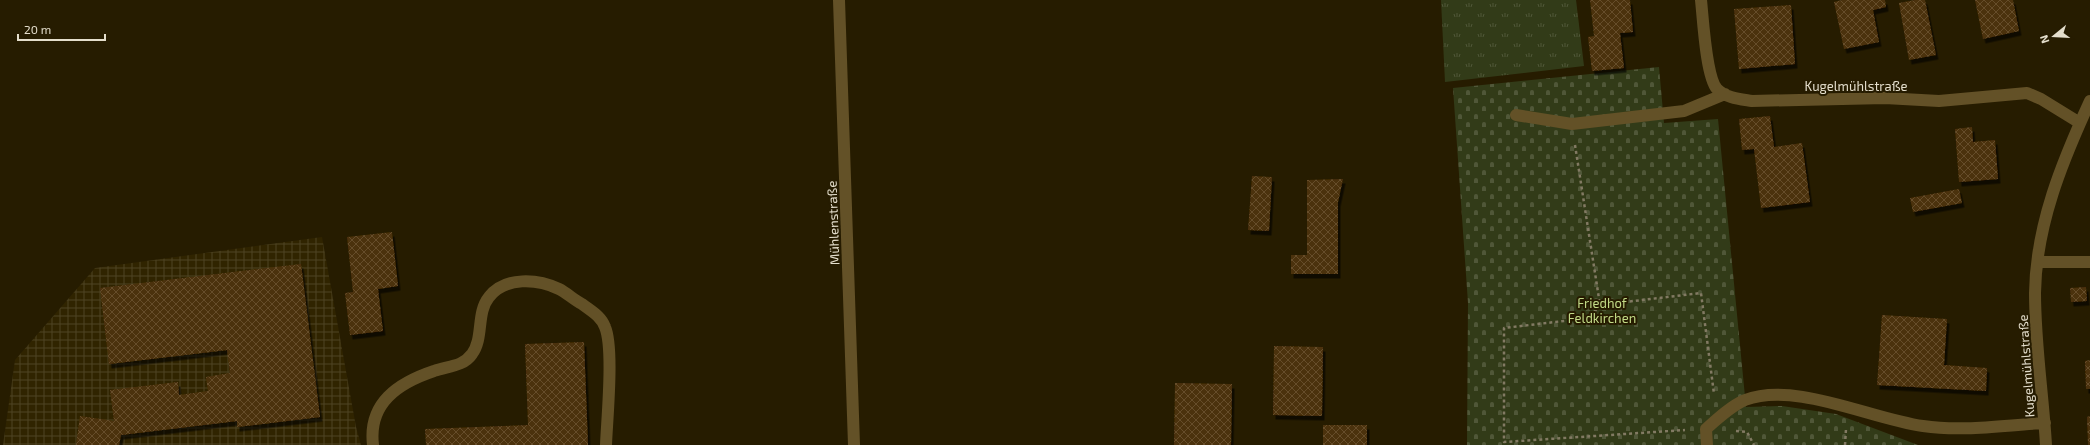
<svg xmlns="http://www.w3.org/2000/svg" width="2090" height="445" font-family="'Exo 2',sans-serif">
<defs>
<pattern id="industrial-grid" width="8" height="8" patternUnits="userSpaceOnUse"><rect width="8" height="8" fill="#302400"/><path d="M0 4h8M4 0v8" fill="none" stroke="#4e4324"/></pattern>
<pattern id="grass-tufts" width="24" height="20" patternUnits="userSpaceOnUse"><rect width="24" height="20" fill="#323b18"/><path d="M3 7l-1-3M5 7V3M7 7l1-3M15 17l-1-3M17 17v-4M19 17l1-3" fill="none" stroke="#505738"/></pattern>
<pattern id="cemetery-stones" width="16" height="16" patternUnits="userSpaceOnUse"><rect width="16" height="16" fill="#323b18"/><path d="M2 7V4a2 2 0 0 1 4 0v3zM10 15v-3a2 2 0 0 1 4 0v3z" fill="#505738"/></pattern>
<pattern id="building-cross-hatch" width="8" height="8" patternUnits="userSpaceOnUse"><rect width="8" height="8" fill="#4c300a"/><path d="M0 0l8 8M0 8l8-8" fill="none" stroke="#664e2c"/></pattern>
<filter id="shadow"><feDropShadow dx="2.5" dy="4.5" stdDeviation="0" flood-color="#0009"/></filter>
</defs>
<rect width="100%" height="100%" fill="#261c00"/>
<!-- industrial -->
<path fill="url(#industrial-grid)" d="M322,237l34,190 5,18h-358l12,-85 80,-92z"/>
<!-- grass -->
<path fill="url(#grass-tufts)" d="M1441,0h135l8,66 -139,16z"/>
<!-- cemetery -->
<path fill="url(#cemetery-stones)" d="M1659,67l5,56 54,-4 28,288 36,-1 54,8 82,31h-451l1,-142 -15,-215z"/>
<!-- building -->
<path fill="url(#building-cross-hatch)" filter="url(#shadow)" d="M1590,0h40l3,32 -13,1 4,35 -32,3 -4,-34 6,-1z
M1842,0h43l1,7 -13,3 6,32 -35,7 -10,-47z
M1915,0h10l11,55 -27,5 -10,-57z
M1975,0h38l6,31 -36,8z
M1791,5l4,59 -56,5 -5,-60z
M1770,116l4,31 28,-4 8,59 -49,6 -7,-59 -12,1 -3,-31z
M1972,127l1,15 22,-2 3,39 -39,3 -4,-53z
M1252,176l20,1 -3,54 -21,-1z
M1343,179l-5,23v72h-47v-19h16v-75z
M1959,189l3,14 -49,9 -3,-14z
M392,232l6,54 -20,3 5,42 -33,4 -5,-42 8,-1 -6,-55z
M301,264l19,153 -83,10v-6l-116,14 -2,10h-43l4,-29 34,5 -4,-31 68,-8 1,13 29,-4 -2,-14 24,-4 -3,-23 -118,14 -9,-76z
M2086,287l1,14 -16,1 -1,-14z
M1882,315l65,4 -3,46 43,3 -1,23 -109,-6z
M584,342l4,103h-162l-1,-16 103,-4 -3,-81z
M1274,346l49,1 -1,69 -49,-1z
M2090,360v29h-4l-1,-28z
M1175,383l57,1 -1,61h-57z
M2090,416v29h-2l-1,-28z
M1323,425h44v20h-44z"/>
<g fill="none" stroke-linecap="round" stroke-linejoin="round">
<!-- path -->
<path stroke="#827a63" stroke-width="2.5" stroke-dasharray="3 3" stroke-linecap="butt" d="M1575,145l25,160 101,-12 13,101
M1600,305l-11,13 -85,10v114l181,-12
M1736,431l11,1 7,13
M1845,445l1,-16"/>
<!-- minor -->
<path stroke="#635127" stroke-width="12" d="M839,0l15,445
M1701,0c2,18 5,77 16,89 9,9 23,10 35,12l133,-3 54,3 88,-8 14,6 39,24
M1516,115l56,9 112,-13 41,-17
M2038,262h52
M373,445c-5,-42 25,-62 61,-74 13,-5 29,-4 38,-17 12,-16 4,-41 17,-57 16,-21 49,-18 70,-8 8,4 15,11 23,15 9,7 19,12 23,23 9,21 2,92 1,118
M1707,445l-1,-16c11,-10 25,-23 39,-29 50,-19 126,19 178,26 40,6 82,-1 122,-3
M2046,445c-3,-51 -11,-101 -11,-152 1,-68 27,-131 55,-192"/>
</g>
<g text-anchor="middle" stroke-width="4" stroke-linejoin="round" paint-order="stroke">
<!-- street labels -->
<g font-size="13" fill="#e4decc" stroke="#261c00">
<text x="1856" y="91">Kugelmühlstraße</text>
<text transform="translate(833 223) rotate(-92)" y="5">Mühlenstraße</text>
<text transform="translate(2026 366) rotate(-94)" y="5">Kugelmühlstraße</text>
</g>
<!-- park labels -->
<g font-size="13" fill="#c3db87" stroke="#261c00">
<text x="1602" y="308">Friedhof<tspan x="1602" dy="15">Feldkirchen</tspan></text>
</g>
</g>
<!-- north arrow -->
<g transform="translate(2054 36) rotate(252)" stroke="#261c00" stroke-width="3" paint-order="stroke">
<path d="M0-3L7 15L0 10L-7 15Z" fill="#e4decc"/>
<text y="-6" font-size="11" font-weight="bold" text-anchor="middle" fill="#e4decc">N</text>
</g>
<!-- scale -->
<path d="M18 34v6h87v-6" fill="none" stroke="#e4decc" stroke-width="2"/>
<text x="24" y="34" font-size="12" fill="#e4decc" stroke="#261c00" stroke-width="3" paint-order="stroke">20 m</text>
</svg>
